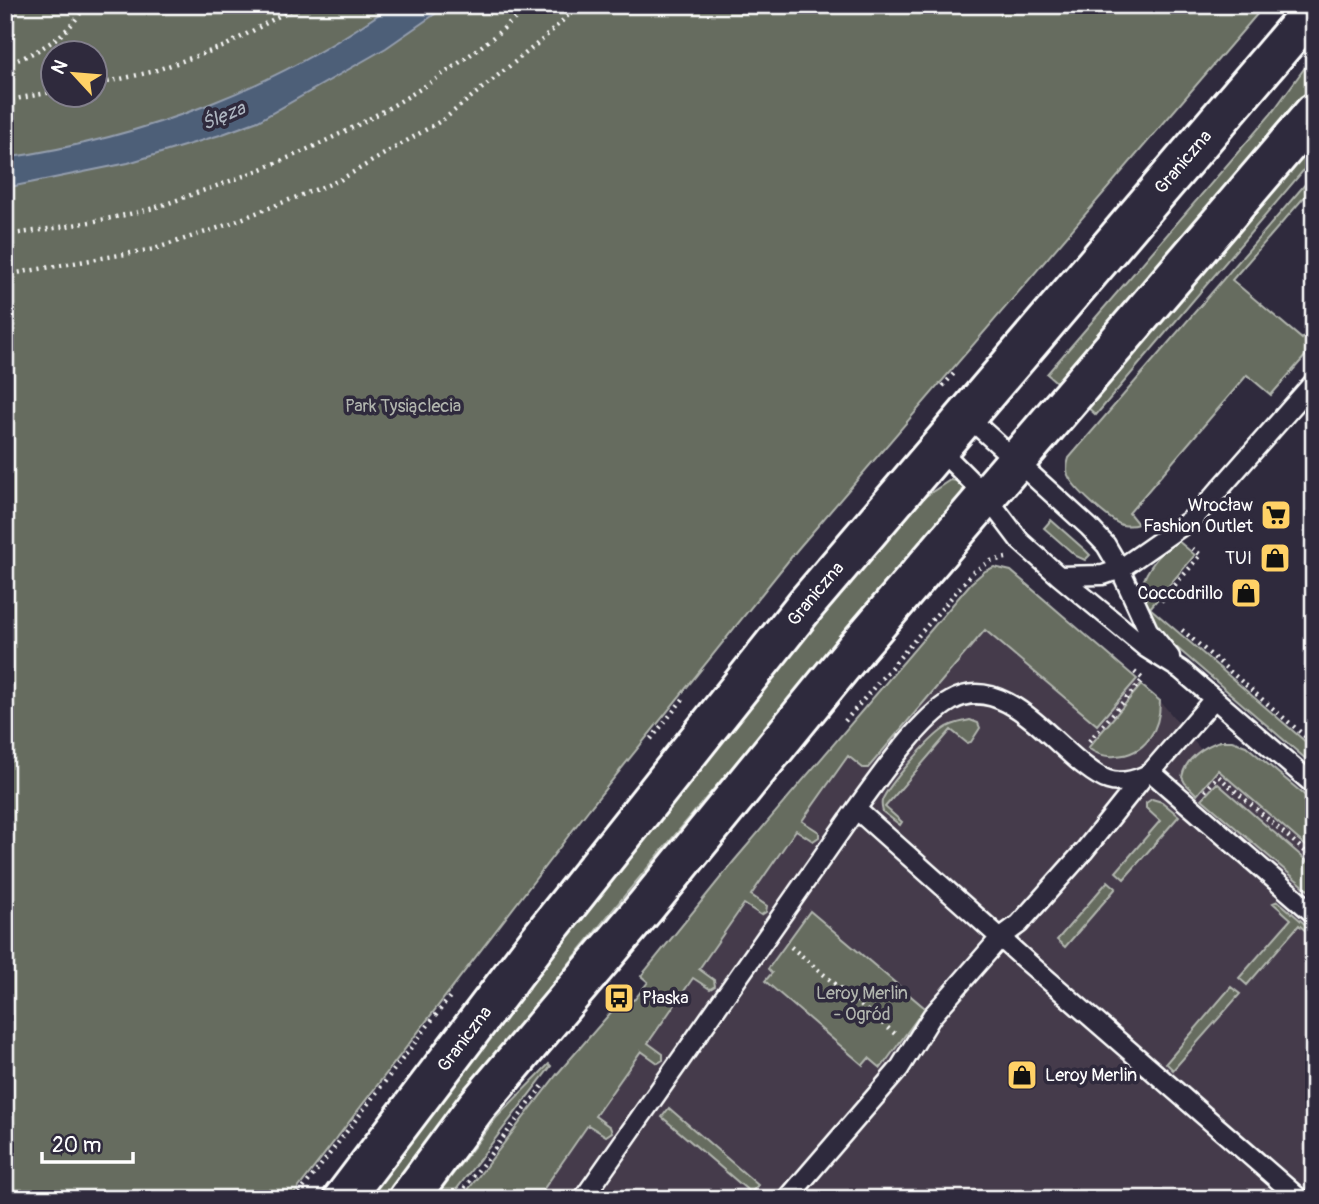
<svg xmlns="http://www.w3.org/2000/svg" width="1319" height="1204" font-family="Pangolin,sans-serif">
<rect width="100%" height="100%" fill="#2f2a3d"/>
<filter id="ink" filterUnits="userSpaceOnUse"><feTurbulence type="fractalNoise" baseFrequency=".0143" numOctaves="2"/><feDisplacementMap in="SourceGraphic" scale="14" xChannelSelector="R" yChannelSelector="G"/><feConvolveMatrix kernelMatrix="1 2 1 2 8 2 1 2 1" color-interpolation-filters="sRGB"/></filter>
<g filter="url(#ink)">
<!-- built -->
<path fill="#443b4b" d="M1007,570l153,131 58,69 96,83v346h-758l-13,-9 46,-65 21,10 2,-3 -2,-5 -15,-11 46,-65 17,12 5,-3 -16,-17 46,-65 17,11 5,-3 -1,-6 -15,-11 97,-139 17,11 6,-9 -17,-11 47,-66z"/>
<!-- green -->
<path fill="#666c5f" stroke="#b2b6af" stroke-width="2" fill-rule="evenodd" d="M5,5h1260l-468,545 -208,259 -299,390h-285zM52,52h42v42h-42z
M1314,55v33l-253,298 -14,-12 224,-260z
M1314,140v18l-218,257 -10,-9z
M1314,174v12l-82,94 70,59 12,-13v20l-43,49 -24,-20 -118,138 9,11c-5,2 -10,2 -16,1 -13,-5 -49,-37 -54,-50 -2,-6 -1,-11 1,-17z
M950,480l8,1 5,4 -1,11c-196,231 -395,460 -577,703h-19l293,-380 138,-172 123,-147z
M1051,520l34,30 5,5 -5,5 -9,-4 -32,-28z
M1177,540l18,15 -45,53 164,141v17l-160,-138c-3,-8 -10,-17 -12,-26 -6,-24 18,-50 35,-62z
M994,567l17,4 126,108 -40,46 -112,-95 -117,138h-5l-15,-12 -46,65 17,11v5l-6,4 -17,-11 -45,65 16,11 -1,6 -5,3 -17,-11 -45,65 15,11 1,6 -5,3 -17,-11 -45,65 15,11v6l-5,3 -17,-12 -46,65 15,11 2,5 -6,4 -18,-11 -45,65 13,9h-95l97,-126 68,-78 7,5 2,-1 13,-17 -7,-6 93,-115 237,-278 14,-12z
M1141,685l19,16c0,28 -14,54 -45,55 -10,1 -19,-2 -27,-8z
M970,720l8,3 2,5 -9,14 -4,1 -16,-13 -66,77 17,15 -2,3 -17,-13c-1,-4 -2,-7 -1,-11 5,-15 48,-63 62,-72 8,-6 17,-7 26,-9z
M1220,741h12l14,5 68,57v50l-96,-83 -21,25 -12,-12 -3,-6c3,-18 22,-31 38,-36z
M1217,783l97,84v28l-112,-96z
M1152,799l10,3 17,14 -55,63 -8,-7 44,-51 -14,-13v-5z
M1108,881l8,7 -51,59 -8,-7z
M1278,901l36,31v6l-15,-13 -52,60 -8,-7 52,-59 -18,-16z
M810,911l115,97 -44,60 -12,-10 -6,7 -98,-84 7,-8 -4,-4z
M1231,987l9,7 -67,76 -7,-7z
M549,1064l2,2 -102,133h-15l63,-82z
M669,1108l89,77 -7,8 -89,-76z"/>
<!-- water -->
<path fill="#4d5e78" stroke="#949eae" stroke-width="2" d="M392,5h56l-62,43 -128,73 -38,14 -92,28 -123,25v-30c139,-20 273,-71 387,-153z"/>
<g fill="none" stroke-linecap="round" stroke-linejoin="round">
<!-- lane casing -->
<g stroke="#fff" stroke-width="23">
<path id="lane" d="M967,416l122,111 17,18 14,24 28,61 22,27
M939,449l47,47 34,45 39,35 87,72 35,22 133,115
M1059,576l44,-1 17,-6 76,-53 118,-134
M1151,772l163,142
M1144,776c-12,5 -24,8 -36,4 -10,-3 -19,-11 -27,-17 -34,-27 -82,-90 -130,-62 -31,17 -73,78 -95,108l168,150 276,240
M583,1199l273,-390
M787,1199l112,-130 33,-53 68,-78 19,-14 65,-73 60,-75 7,-4 63,-73"/>
</g>
<!-- secondary casing -->
<g stroke="#fff" stroke-width="44">
<g id="secondary">
<path id="s1" d="M343,1199l197,-260 267,-336 507,-595"/>
<path d="M408,1199l68,-92 170,-201 211,-259 457,-534"/>
</g>
</g>
<!-- path -->
<path stroke="#fff" stroke-width="4.5" stroke-dasharray="2 5" stroke-linecap="butt" d="M5,65c32,-12 64,-29 80,-60
M94,85l57,-13 74,-26 74,-41
M5,101l47,-9
M5,235c46,-6 92,-13 137,-24 22,-5 44,-15 66,-22 117,-41 231,-99 322,-184
M5,275l149,-26 64,-21 122,-48 104,-61 98,-79 37,-35
M943,386l13,-15
M1161,601l40,-46 -9,-7
M1182,630l132,114
M845,721l129,-150 17,-10 15,-3
M651,739l32,-40
M1089,741l54,-62 -11,-9
M1205,791l13,-15 96,83
M791,947l104,87
M295,1199l157,-205
M456,1199l89,-116"/>
<!-- lane -->
<use href="#lane" stroke="#2f2a3d" stroke-width="18"/>
<!-- secondary -->
<use href="#secondary" stroke="#2f2a3d" stroke-width="38"/>
</g>
</g>
<!-- icons -->
<defs>
<g id="supermarket-square" transform="scale(1.575)"><rect x="-9" y="-9" width="18" height="18" rx="4" fill="#ffd166" stroke="#2f2a3d"/><path d="M-6-5.5h2.5l.6 2H6L4.5 2H-2.5L-4.4-4H-6ZM-1.5 3.2a1.3 1.3 0 1 0 .1 0ZM3 3.2a1.3 1.3 0 1 0 .1 0Z" fill="#111"/></g>
<g id="shop-square" transform="scale(1.575)"><rect x="-9" y="-9" width="18" height="18" rx="4" fill="#ffd166" stroke="#2f2a3d"/><path d="M-5-2.5h2.3a2.7 3.5 0 0 1 5.4 0H5L5.5 6h-11ZM-1.5-2.5h3a1.5 2.3 0 0 0-3 0Z" fill="#111"/></g>
<g id="bus-square" transform="scale(1.575)"><rect x="-9" y="-9" width="18" height="18" rx="4" fill="#ffd166" stroke="#2f2a3d"/><path d="M-5-6H5V4H4V6H2V4H-2V6H-4V4H-5ZM-3.5-4V0h7V-4ZM-3.5 1.2v1.5H-2V1.2ZM2 1.2v1.5H3.5V1.2Z" fill="#111"/></g>
</defs>
<g fill-rule="evenodd">
<use href="#supermarket-square" x="1276" y="515"/>
<use href="#shop-square" x="1275" y="558"/>
<use href="#shop-square" x="1246" y="593"/>
<use href="#bus-square" x="619" y="998"/>
<use href="#shop-square" x="1022" y="1075"/>
</g>
<g text-anchor="middle" stroke-width="7" stroke-linejoin="round" paint-order="stroke">
<!-- street labels -->
<g font-size="18" fill="#fff" stroke="#2f2a3d">
<text dy="6" stroke="none"><textPath href="#s1" startOffset="1335">Graniczna</textPath></text>
<text dy="6" stroke="none"><textPath href="#s1" startOffset="768">Graniczna</textPath></text>
<text dy="6" stroke="none"><textPath href="#s1" startOffset="201">Graniczna</textPath></text>
</g>
<!-- park labels -->
<g font-size="18" fill="#b2b6af" stroke="#2f2a3d">
<text x="403" y="412">Park Tysiąclecia</text>
<text x="862" y="999">Leroy Merlin<tspan x="862" dy="21">- Ogród</tspan></text>
</g>
<!-- poi labels -->
<g font-size="18" fill="#fff" stroke="#2f2a3d" text-anchor="end">
<text x="1253" y="511">Wrocław<tspan x="1253" dy="21">Fashion Outlet</tspan></text>
<text x="1252" y="564">TUI</text>
<text x="1223" y="599">Coccodrillo</text>
<text x="642" y="1004" text-anchor="start">Płaska</text>
<text x="1045" y="1081" text-anchor="start">Leroy Merlin</text>
</g>
<!-- water labels -->
<g font-size="19" font-style="italic" fill="#afb7c2" stroke="#2f2a3d">
<text transform="translate(223 115) rotate(-23)" y="7">Ślęza</text>
</g>
</g>
<!-- margin -->
<rect width="1319" height="1204" fill="none" stroke="#2f2a3d" stroke-width="28"/>
<rect x="14" y="14" width="1291" height="1176" fill="none" stroke="#fff" stroke-width="2.5" filter="url(#ink)"/>
<!-- north arrow -->
<g transform="translate(74 74) rotate(296)"><circle r="33" fill="#2f2a3d" stroke="#827f8b" stroke-width="2"/>
<path d="M0-5L12 26L0 18L-12 26Z" fill="#ffd166"/>
<text y="-10" font-size="19" font-weight="bold" text-anchor="middle" fill="#ffffff">N</text>
</g>
<!-- scale -->
<path d="M42 1152v10h91v-10" fill="none" stroke="#ffffff" stroke-width="3.5"/>
<text x="52" y="1152" font-size="21" fill="#ffffff" stroke="#2f2a3d" stroke-width="5" paint-order="stroke">20 m</text>
</svg>
